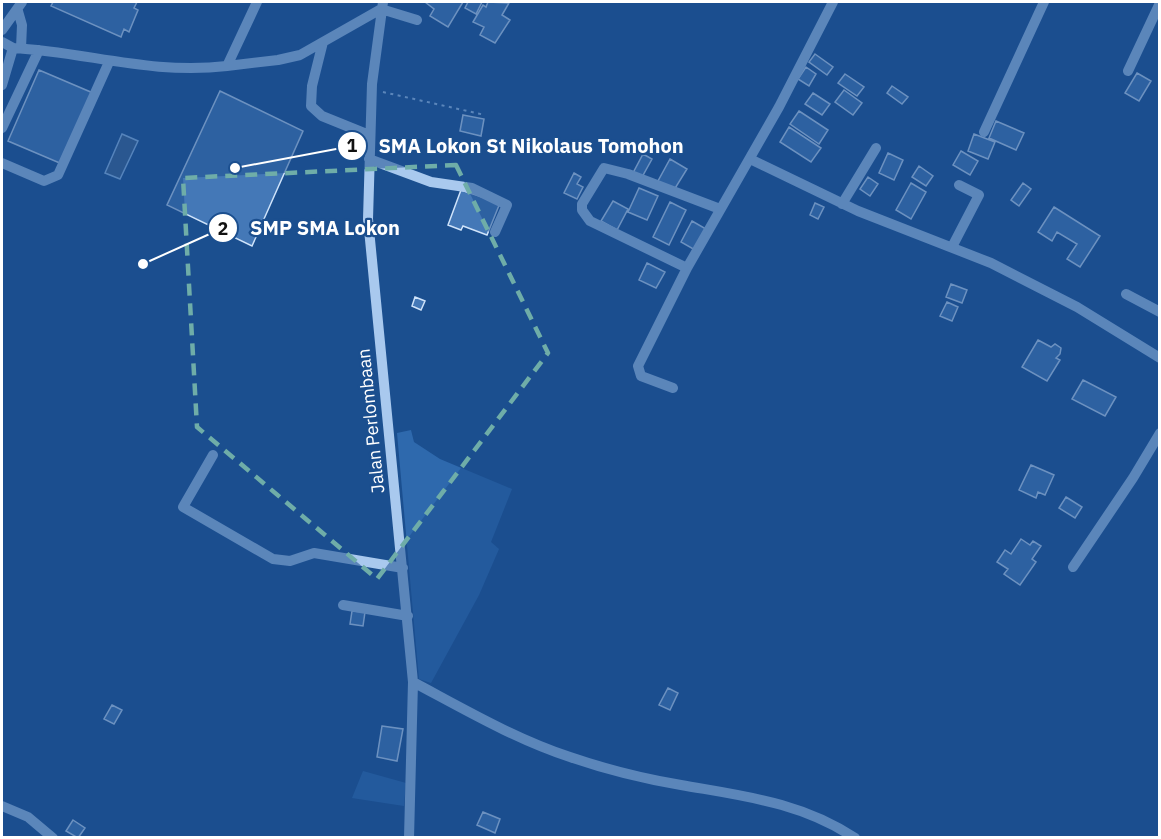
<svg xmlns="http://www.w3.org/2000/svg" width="1161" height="839" font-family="'IBM Plex Sans',sans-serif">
<rect width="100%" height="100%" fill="#1b4f8f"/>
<!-- green -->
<path fill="#2e69ad" d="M411,430l3,12 26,17 72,30 -21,53 8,7 -20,46 -48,88 -12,-4 -22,-246z
M363,771l43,12 -2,23 -52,-8z"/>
<!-- water -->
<path fill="#3c6290" stroke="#9cc4f0" stroke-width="1.5" d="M122,134l16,7 -18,38 -15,-6z"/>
<!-- building -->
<path fill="#4478b7" stroke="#cfe3fa" stroke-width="1.5" d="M53,2h84l-3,6 4,2 -9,22 -5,-3 -3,8 -70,-31z
M425,2h38l-15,25 -18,-11 4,-7z
M468,2h14l-6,12 -11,-6z
M488,2l21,1 -7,12 8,5 -15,23 -15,-8 4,-8 -11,-5 10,-17 3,2z
M815,54l18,13 -6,8 -18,-13z
M806,67l10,7 -7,12 -11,-7z
M39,70l54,23 -31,71 -54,-23z
M1137,73l14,8 -12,20 -14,-8z
M845,74l19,13 -7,9 -19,-13z
M892,86l16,11 -6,7 -15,-11z
M844,90l18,13 -9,12 -18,-13z
M220,91l83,40 -51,115 -85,-41z
M813,93l17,11 -8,11 -17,-11z
M799,111l29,19 -9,14 -29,-20z
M463,115l21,4 -3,17 -21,-5z
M996,121l28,12 -8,17 -27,-12z
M789,127l32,21 -10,14 -31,-20z
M974,134l21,8 -7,17 -20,-8z
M961,151l17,10 -8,14 -17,-10z
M888,153l15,7 -9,20 -15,-7z
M643,154l9,5 -10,18 -9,-4z
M670,159l17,10 -13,21 -16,-9z
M919,166l14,10 -7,10 -14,-9z
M574,173l7,4 -4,7 6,3 -6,12 -13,-6z
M868,177l10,7 -8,12 -10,-7z
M911,183l15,9 -15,27 -15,-9z
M1023,183l8,6 -12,17 -8,-6z
M639,188l19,8 -11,24 -19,-8z
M461,190l39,13 -13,32 -24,-9 -2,4 -13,-5z
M613,201l15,8 -11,21 -16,-9z
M670,202l16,8 -17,35 -16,-8z
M815,203l9,4 -6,12 -8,-4z
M1054,207l46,29 -20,31 -13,-8 10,-15 -20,-12 -5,9 -14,-9z
M692,221l14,8 -11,21 -14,-8z
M647,263l18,9 -9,16 -17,-8z
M951,284l16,6 -5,13 -16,-6z
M415,297l10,4 -4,9 -9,-4z
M947,302l11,5 -6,14 -12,-5z
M1038,340l13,7 4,-3 6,4 -1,6 -4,4 4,2 -13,21 -25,-14z
M1083,380l33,17 -11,19 -33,-17z
M1031,465l23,10 -9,20 -7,-3 -2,6 -17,-8z
M1066,497l16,10 -7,11 -16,-10z
M1021,539l9,6 3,-4 8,5 -9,13 4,3 -16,23 -16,-11 4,-5 -11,-7 8,-12 6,4z
M352,611l13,1 -2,14 -13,-2z
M668,688l10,5 -8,17 -11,-5z
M112,705l10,5 -8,14 -10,-5z
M382,726l21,3 -6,32 -20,-4z
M483,812l17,7 -5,14 -18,-8z
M73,820l12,8 -7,10 -12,-7z"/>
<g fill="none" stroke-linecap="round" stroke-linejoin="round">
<!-- path -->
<path stroke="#a9c9ee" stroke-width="2" stroke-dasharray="3 4.5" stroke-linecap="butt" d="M383,92l102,23"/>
<!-- minor -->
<path stroke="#a9c9ee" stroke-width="10" d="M383,2l-11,82 -4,135 45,463 -4,156
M18,11l4,14 -1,23
M2,30l20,-28
M2,42l11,6c74,4 138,27 214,18l30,-64
M323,42l-11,44 -1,20 11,10 47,19
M227,66l51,-6 22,-5 81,-46 36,11
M1128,71l32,-68
M2,85l11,-37
M2,128l37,-78
M984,132l60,-130
M369,159l62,23 41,6 35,17 -12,27
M750,159l108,52 133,52 86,44 83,51
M2,163l42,18 14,-6 51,-113
M842,204l34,-56
M720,209l-92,-35 -24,-6 -22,36v6l8,11 97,47 92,-161 54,-105
M952,247l27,-52 -20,-10
M1126,294l34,18
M673,388l-32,-12 -3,-10 49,-98
M213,455l-30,52 90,52 17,2 24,-8 89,15
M1073,567l60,-89 27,-45
M343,605l65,11
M413,682c51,27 102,57 157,75 35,12 75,22 111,28 62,11 120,17 174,53
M2,806l26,11 25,21"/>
</g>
<!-- marked area -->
<path d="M0 0H1161V839H0ZM456,165l92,188 -171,226 -180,-152 -14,-249z" fill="#1b4f8f" fill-opacity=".55" fill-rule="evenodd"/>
<path fill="none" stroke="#6fada8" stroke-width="4.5" stroke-dasharray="12 8" stroke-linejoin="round" d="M456,165l92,188 -171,226 -180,-152 -14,-249z"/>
<g text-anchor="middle" stroke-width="4.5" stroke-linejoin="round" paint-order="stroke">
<!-- street labels -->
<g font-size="18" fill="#fff" stroke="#1b4f8f">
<text transform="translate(371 421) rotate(-96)" y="6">Jalan Perlombaan</text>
</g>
</g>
<!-- callouts -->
<path fill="none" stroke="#fff" stroke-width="2" d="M235 168L352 146M143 264L223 228"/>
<g fill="#fff" stroke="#1b4f8f" stroke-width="2">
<circle cx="235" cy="168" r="6"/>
<circle cx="143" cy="264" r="6"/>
<circle cx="352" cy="146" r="15"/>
<circle cx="223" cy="228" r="15"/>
</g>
<g font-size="18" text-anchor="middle" font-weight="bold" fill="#111">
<text x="352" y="152">1</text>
<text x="223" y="235">2</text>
</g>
<g font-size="20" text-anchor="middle" font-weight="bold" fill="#fff" stroke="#1b4f8f" stroke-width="4.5" stroke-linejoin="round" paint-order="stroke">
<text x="531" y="153">SMA Lokon St Nikolaus Tomohon</text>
<text x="325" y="235">SMP SMA Lokon</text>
</g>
<!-- border -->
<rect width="1161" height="839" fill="none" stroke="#ffffff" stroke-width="6"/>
</svg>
